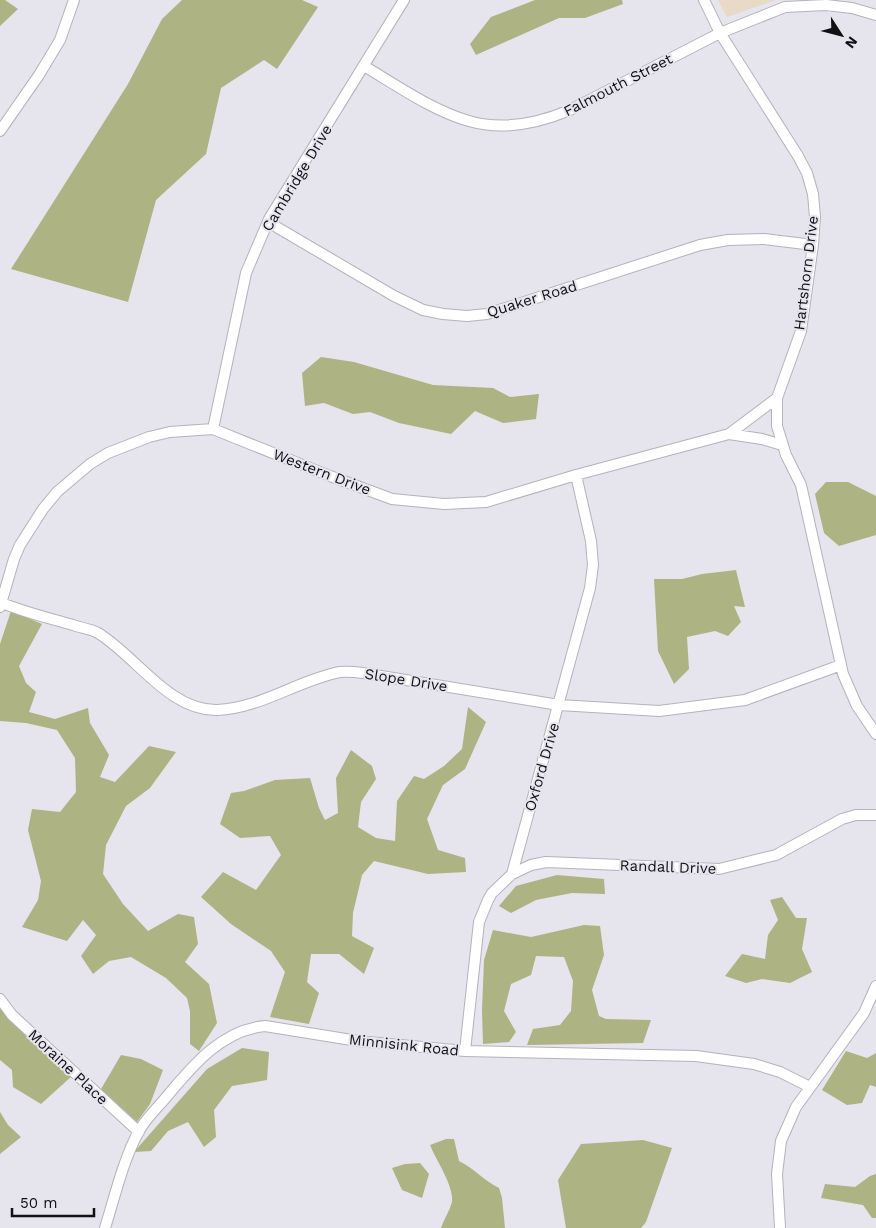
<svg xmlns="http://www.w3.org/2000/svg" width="876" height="1228" font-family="'Work Sans',sans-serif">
<rect width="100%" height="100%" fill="#e6e4ed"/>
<!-- education -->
<path fill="#e9d9c7" d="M718,0h58l-49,17z"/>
<!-- forest -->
<path fill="#aeb383" d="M0,0h5l13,9 -18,17z
M182,0h120l16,7 -41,62 -13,-9 -43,28 -15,66 -50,46 -28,102 -117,-33 117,-185 34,-65z
M535,0h87l1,4 -38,14h-26l-83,37 -6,-11 21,-27z
M321,357l33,5 79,23 60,3 17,9 29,-3 -3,25 -33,4 -28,-12 -24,23 -52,-11 -29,-11 -17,2 -29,-11 -19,3 -3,-33z
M826,482h22l28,14v39l-37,11 -15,-13 -9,-39z
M736,570l9,37 -11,-1 7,16 -13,14 -13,-5 -28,6 2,32 -15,15 -16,-33 -4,-72h28l20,-5z
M11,611l31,13 -23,42 7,17 10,9 -7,20 26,7 33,-11 2,15 19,32 -9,22 15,5 34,-36 27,6 -26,36 -24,18 -20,39 -3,29 20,30 25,27 30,-17 16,3 4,27 -13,18 24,22 8,39 -18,28 -9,-7v-33l-3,-13 -21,-20 -35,-21 -22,4 -16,13 -12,-18 15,-21 -13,-15 -16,21 -45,-14 16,-27 3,-19 -13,-51 4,-21 28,3 16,-20 -1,-34 -18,-28 -31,-7 -26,-2v-77z
M468,707l18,15 -21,47 -22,16 -16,34 11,31 27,8 1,14 -38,2 -54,-13 -12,14 -9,38 -1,23 22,12 -10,26 -25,-20h-28l-4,28 12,11 -10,31 -39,-7 15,-45 -14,-21 -40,-27 -30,-27 22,-25 33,18 25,-35 -11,-19 -30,2 -20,-14 11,-31 13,-2 31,-11 35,-2 9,30 6,12 13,-7 -2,-35 15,-28 21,16 4,13 -15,23 -3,25 18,11 19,3 2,-40 17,-25 10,3 20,-13 18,-17z
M557,875l47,4 1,15 -33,-1 -36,7 -25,13 -12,-7 17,-20z
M782,897l14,21h11l-5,31 10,23 -22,11 -28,-4 -16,4 -21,-7 17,-22 23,5 3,-24 10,-15 -8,-20z
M584,925l16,1 4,29 -12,35 7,26 7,3 45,1 -8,23 -116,2 6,-16 27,-4 11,-14 2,-30 -9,-24 -28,-1 -5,19 -20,9 -7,27 12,21 -7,10 -26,2 -1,-34 2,-50 9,-30 38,7z
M0,1007l24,27 48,42 -31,28 -28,-17 -1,-17 -12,-10z
M242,1048l27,4 -2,28 -35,6 -18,24 2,27 -12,10 -16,-25 -20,9 -17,20 -17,1 73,-83z
M846,1051l21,7 9,-5v34l-6,-2 -8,18 -15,2 -25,-15z
M121,1055l20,4 22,11 -13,34 -13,18 -36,-33z
M0,1112l8,13 13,12 -21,17z
M446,1139h8l5,22c15,7 25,20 40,27l3,10 3,30h-64c3,-9 9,-18 11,-26 2,-16 -16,-42 -22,-57z
M643,1140l29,8 -26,74 -5,6h-75l-8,-48 23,-36z
M420,1163l9,11 -7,24 -20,-8 -10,-22 13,-4z
M876,1174v44h-4l-9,-13 -42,-7 4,-14 30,3 15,-11z"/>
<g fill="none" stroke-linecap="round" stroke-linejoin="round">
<!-- street casing -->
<g stroke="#b4b3bb" stroke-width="12">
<path id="street" d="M704,0l16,33 78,123 9,17 6,21 2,23 -2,28 -12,86 -24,67v28l9,29 15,30 42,189 14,32 19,28
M364,66c32,19 69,45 105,55 34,10 70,2 101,-11l150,-77 65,-26 41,-2 26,3 24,7
M0,131l39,-56 21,-35 14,-40
M268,222l126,74 29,14 20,4 24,2 20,-2 213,-69 28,-5 36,-1 49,6
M213,429l33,-156 23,-54 135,-219
M729,434l48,-36
M0,602c23,10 49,16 73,23 8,3 18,4 25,8 38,23 71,78 119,77 45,-2 81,-30 123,-38 8,-1 16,0 23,1l196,32 100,6 86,-11 96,-35
M0,607l14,-48 6,-14 23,-36 14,-17 33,-28 18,-11 41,-16 21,-5 43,-3 117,47 62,23 52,5 42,-2 90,-27 153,-41 33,5 20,6
M512,874l19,-9 15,-3 173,7 57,-14 66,-36 14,-4h20
M0,999l12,16 127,117
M465,1051l14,-129 9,-22 4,-7 20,-19 78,-286 3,-23 -2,-24 -15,-66
M105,1228c10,-32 18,-68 34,-97 6,-11 16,-21 24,-30 27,-32 57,-71 102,-75l93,15 107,10 231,5 58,8 26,8 30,15
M780,1228l-3,-54 4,-33 15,-34 68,-94 12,-27"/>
</g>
<!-- street -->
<use href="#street" stroke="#fff" stroke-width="10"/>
</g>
<g text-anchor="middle" stroke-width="4" stroke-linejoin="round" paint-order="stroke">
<!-- street labels -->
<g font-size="15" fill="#111013" stroke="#e6e4ed">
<text transform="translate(618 85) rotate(-27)" y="5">Falmouth Street</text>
<text transform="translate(297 178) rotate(-59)" y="5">Cambridge Drive</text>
<text transform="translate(806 273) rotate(-83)" y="5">Hartshorn Drive</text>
<text transform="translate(532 299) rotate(-17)" y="5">Quaker Road</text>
<text transform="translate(322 472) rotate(21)" y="5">Western Drive</text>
<text transform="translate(406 680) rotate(9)" y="5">Slope Drive</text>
<text transform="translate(542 767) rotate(-74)" y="5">Oxford Drive</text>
<text transform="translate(668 867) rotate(2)" y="5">Randall Drive</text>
<text transform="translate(404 1045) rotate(6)" y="5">Minnisink Road</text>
<text transform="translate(68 1067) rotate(43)" y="5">Moraine Place</text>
</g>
</g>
<!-- north arrow -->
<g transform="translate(841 35) rotate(126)" stroke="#e6e4ed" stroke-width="4" paint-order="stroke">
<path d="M0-4L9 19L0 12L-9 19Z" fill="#111013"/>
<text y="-8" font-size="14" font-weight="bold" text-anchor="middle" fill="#111013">N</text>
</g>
<!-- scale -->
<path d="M12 1208v8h82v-8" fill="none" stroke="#111013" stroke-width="2.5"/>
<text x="20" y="1208" font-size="15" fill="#111013" stroke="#e6e4ed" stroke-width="4" paint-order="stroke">50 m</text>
</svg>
